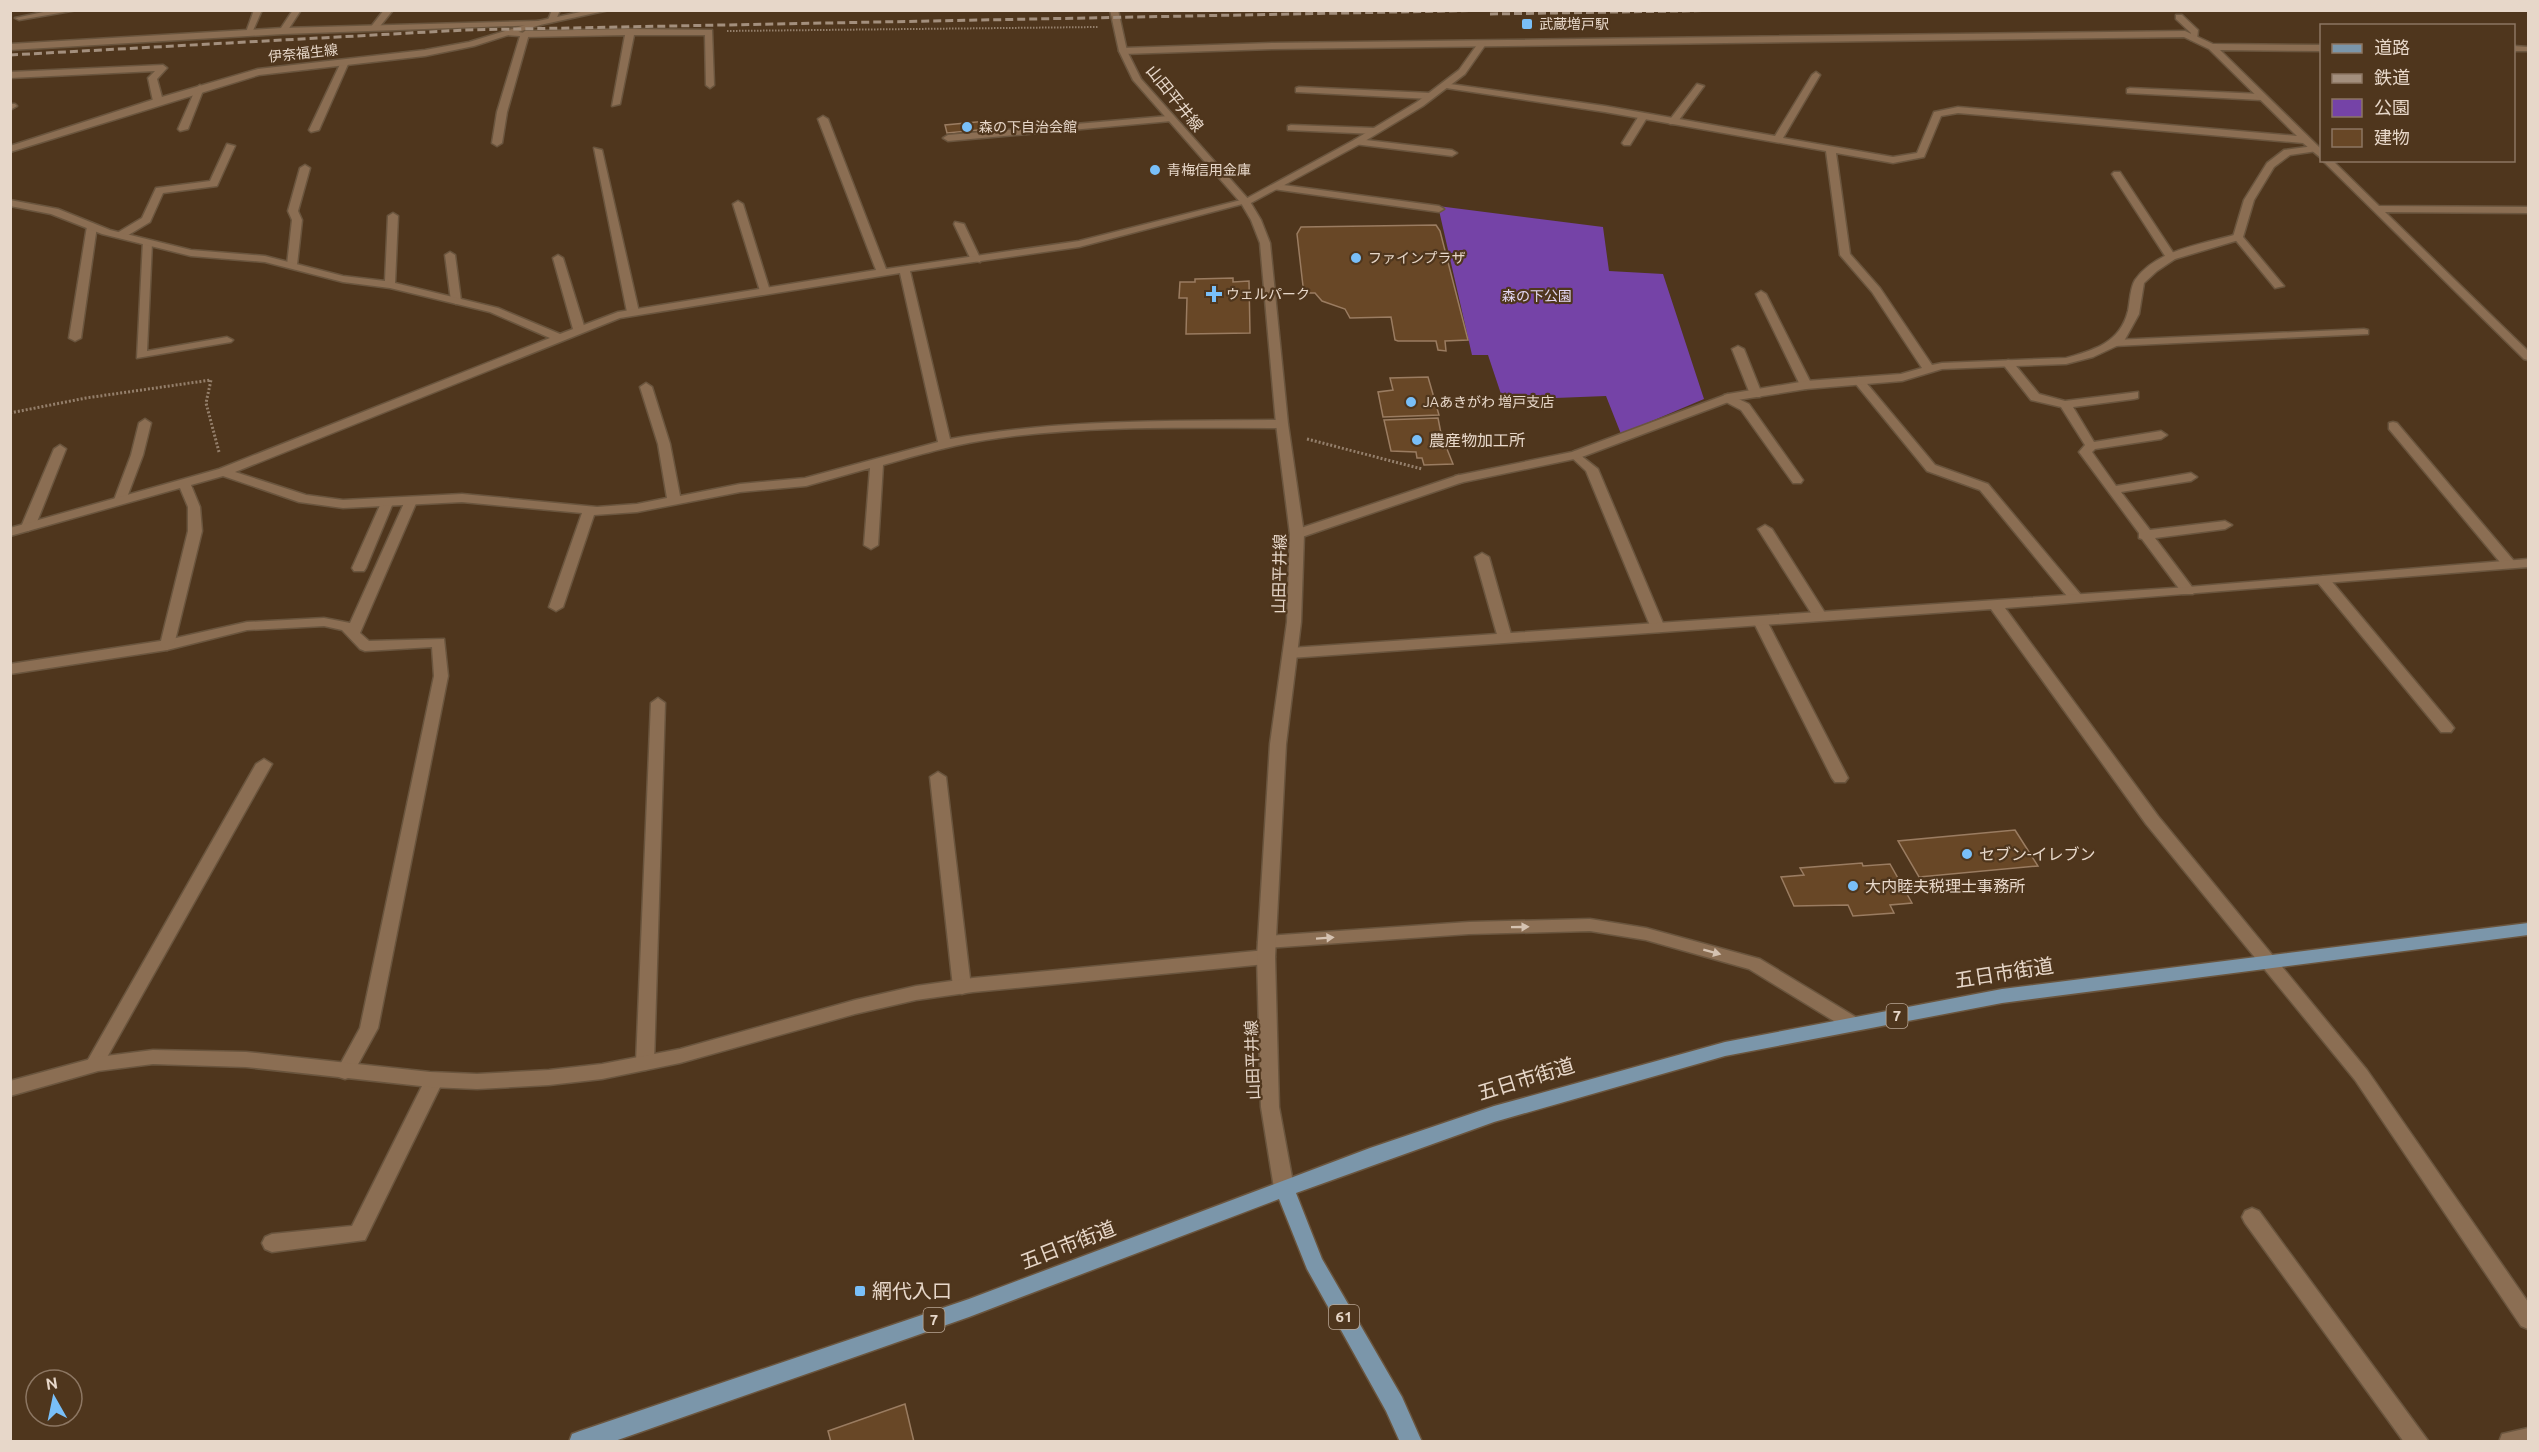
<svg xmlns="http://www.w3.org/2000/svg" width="2539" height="1452" font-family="Ubuntu,'Noto Sans JP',sans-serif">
<rect width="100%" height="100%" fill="#4f361d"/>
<!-- green -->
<path fill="#7543a7" d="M1438,206l165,21 6,44 54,3 41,125 -83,35 -15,-38 -103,4 -15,-45h-16z"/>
<!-- building -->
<path fill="#684726" stroke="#9a7c61" stroke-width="1.5" d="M987,121l2,8 -42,4 -2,-8z
M1436,225l4,6 28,109 -23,1 1,10 -8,-1 -2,-9h-38l-3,-1 -4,-23 -41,1 -5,-9 -23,-8 -7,-8h-8l-4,-7 -6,-52 4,-7z
M1233,278v4l16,-1 1,52 -64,1 1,-36h-8l1,-16h15v-3z
M1428,377l11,38 -56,2 -5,-25 15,-2 -3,-12z
M1438,418l6,31h3l6,15 -29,1 -2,-7h-5l-1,-6 -25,-1 -7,-31z
M2015,830l23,36 -119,11 -21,-36z
M1862,863l1,3 27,-2 22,39 -22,2 4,8 -41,3 -5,-11 -54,1 -13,-29 23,-2 -4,-7z
M905,1404l9,38h-83l-3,-11z"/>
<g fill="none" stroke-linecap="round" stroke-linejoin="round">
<!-- service casing -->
<g stroke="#6a553e" stroke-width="3">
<path id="service" d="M254,10h8l-11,25h-6z
M293,10h8l-15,23h-6l-1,-2z
M384,10h9l-16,20h-6l-1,-2z
M2176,15h6l16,15 -1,10h-6v-7l-15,-14z
M630,29l82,1 2,55 -4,3 -4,-3 -1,-50h-71l-14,69 -8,2 13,-71 -100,2 -4,-3 4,-3z
M163,65l4,3 -10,11 6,22 -5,3 -5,-3 -5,-23 7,-7 -145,7v-6z
M1697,84l7,2 -28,38h-6l-2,-2z
M200,85l4,3 -16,41 -8,2 -2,-2 18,-41z
M1299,87l132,6 4,3 -4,3 -135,-7v-4z
M2130,88l131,6 5,3 -5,3 -134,-7v-4z
M10,104h5l2,2 -7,4z
M1640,114l8,2 -18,29h-6l-2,-2z
M1168,116l5,3 -2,2 -223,20 -5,-3 5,-3z
M1291,125l84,3 5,3 -5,3 -87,-4v-4z
M1357,139l95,11 5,3 -5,3 -98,-12v-4z
M227,144l8,2 -18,40 -54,7 -13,29 -25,15h-8v-4l25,-15 14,-30 54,-7z
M2314,146l3,1v4l-27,4 -16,12 -20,33 -11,37 41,49 -9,2 -42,-51 11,-37 23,-37 17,-13z
M594,148l8,2 37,162 -6,3 -6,-3z
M305,165l5,3 -12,43 4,9 -5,45 -5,3 -5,-3 5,-45 -4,-9 12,-43z
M2114,172h6l56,85 -1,2h-8l-55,-85z
M1276,184l163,22 5,3 -5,3 -166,-23 -2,-2z
M738,201l5,3 27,87 -1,2 -9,-2 -27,-87z
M955,222l9,2 17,36 -1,2 -9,-2 -17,-36z
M92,223l5,3 -16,112 -6,3 -6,-3 18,-112z
M143,241l9,2 -5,108 80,-14 6,3 -2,2 -94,16z
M450,252l5,3 6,46 -5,3 -5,-3 -6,-46z
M558,255l5,3 22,71 -2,2 -4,1 -6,-3 -20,-71z
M1761,291l5,3 46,91 -2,2 -4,2 -6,-4 -44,-91z
M2364,329l4,1v4l-254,12 -6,-3 6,-3z
M1738,346l6,3 18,45 -2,3h-8l-2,-3 -18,-45z
M2008,360l4,1 27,33 26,7 73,-9v6l-4,1 -61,8 21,35 67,-11 6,4 -6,4 -66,10 -3,3 24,34 75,-13 6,4 -6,4 -70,11 29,38 75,-9 7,4 -7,4 -70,9 40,53 -2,3h-10l-41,-55 -3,-1v-5l-60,-81 6,-7 -24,-38 -30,-7 -29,-37z
M1859,377l4,2 72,86 53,19 93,111 2,3 -2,3h-10l-91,-111 -53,-19 -72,-88v-4z
M1728,394l21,10 54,76 -2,3h-8l-52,-73 -17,-9v-6z
M145,419l6,4 -8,32 -17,45 -6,4 -5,-1 -1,-3 17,-45 8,-32z
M2393,422l4,1 117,138 2,3 -2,3h-10l-115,-138v-6z
M60,445l6,4 -31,78 -7,4 -5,-1 -2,-3 33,-78z
M1575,451l23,18 67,159 -2,3 -5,1 -7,-4 -65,-157 -17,-16z
M1459,475l6,4 -2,3 -161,55h-10l-2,-3 2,-3z
M411,497l6,4 -57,132 9,8 75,-2 4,37 -70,352 -27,49 -6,2 -6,-2 -3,-5 24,-44 74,-352 -2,-29 -67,4 -5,-2 -18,-19 -18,-4 -77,4 -80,20 -157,24v-10l157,-24 80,-18 77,-4 26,5 55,-122z
M387,499l6,4 -27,65 -2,3h-10l-2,-3 29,-65z
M1765,525l7,4 55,87 -2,3 -5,1 -7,-4 -55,-87z
M1482,553l7,4 23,81 -2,3h-10l-2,-3 -23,-81z
M2323,576l5,1 123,147 3,4 -3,4h-10l-123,-149 -2,-3z
M1760,617l7,4 81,157 -3,4h-10l-3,-4 -79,-157z
M658,698l7,5 -11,360 -3,5 -6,2 -6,-2 -3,-5 15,-360z
M264,759l8,5 -171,304 -6,2 -6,-2 -3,-5 3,-5 167,-294z
M938,772l8,5 25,210 -3,5 -6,2 -6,-2 -3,-5 -23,-210z
M434,1073l7,3 2,5 -78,159 -93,12 -7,-3 -3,-6 3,-6 7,-3 80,-8 75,-150z
M2252,1208l7,3 170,231h-25l-159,-219 -3,-6 3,-6z"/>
</g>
<!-- minor casing -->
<g stroke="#6a553e" stroke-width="3">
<path id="minor" d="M53,10h24l-58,10 -4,-2z
M552,10h8l-4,10 -4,2 -4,-2z
M538,21h3v4l-258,9 -273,16v-6l273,-16z
M509,30l20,4 -22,78 -5,31 -5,3 -5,-3 5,-31 23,-76 -14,-1v-4z
M2185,31l28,13 109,1v6l-102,-1 102,100v9l-19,-16 -345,-30 -17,3 -17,41 -31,6 -57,-10 14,101 30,34 52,77 10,-2 124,-5c28,-8 54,-15 62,-47 2,-9 2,-23 7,-31 21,-30 67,-36 99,-45h8v4l-67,20 -18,12 -13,12 -5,31 -16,29 -30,14 -27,7 -124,5 -40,12 -96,8 -75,12 -152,57 -120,25 -6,-4 2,-3 117,-24 156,-58 78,-13 95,-7 21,-6 -50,-76 -32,-37 -14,-104 -221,-39 -159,-24 -4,-3 1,-2 162,23 170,30 37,-61 4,-3 4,3 -37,63 110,19 24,-4 17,-41 24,-5 339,29 -88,-87 -25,-12 -911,12 -150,5 -4,-3 4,-3 150,-5z
M2514,46l14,1v4h-14z
M342,60l7,2 -30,68 -8,2 -2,-2z
M823,116l5,3 58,150 193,-28 166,-42 5,3 -171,45 -169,24 40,168c110,-20 221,-18 332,-19l6,4 -6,4c-94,0 -190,-3 -283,10 -39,5 -78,16 -116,27l-5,80 -7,4 -7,-4 6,-77 -64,18 -66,6 -103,20 -43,3 -31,92 -7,4 -7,-4 33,-94 -120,-11 -119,6 -44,-6 -76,-26 -32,9 9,22 2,24 -28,114 -7,5 -7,-5 28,-114v-24l-8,-19 -170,48v-8l209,-59 331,-131 -60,-26 -100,-24 -47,-6 -78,-20 -74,-6 -89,-22 -51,-20 -41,-8v-6l48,9 52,21 81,20 74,6 78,20 42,5 3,-65 5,-3 5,3 -3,67 103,25 62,26 58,-22 258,-42 -58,-151zM900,273l38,169 -133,36 -65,6 -60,12 -10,-52 -18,-57 -6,-4 -6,4 18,57 9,54 -30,6 -40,3 -135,-13 -119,6 -37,-5 -71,-23 385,-154z
M2322,160h10l47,46 149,1v6l-143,-1 143,139v9l-4,-1z
M2528,559v8l-523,41 153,208 209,254 161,232v27l-7,-3 -166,-246 -209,-256 -155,-215 -701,49 -7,-5 7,-5 898,-61z
M1590,919l56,9 114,31 99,60 3,5 -3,5 -6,2 -6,-2 -98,-60 -103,-29 -56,-9 -121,3 -202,14 -6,-1 -3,-5 3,-5 6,-1 202,-14z
M1266,950l6,2 3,5 -3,5 -6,2 -293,28 -57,8 -61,14 -175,49 -78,16 -53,6 -72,4 -47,-2 -184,-20 -93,-3 -55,7 -88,25v-15l88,-24 55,-7 93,2 184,20 47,2 72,-4 53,-6 78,-15 175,-49 61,-14 57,-8z
M2528,1428v14h-29l3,-8z"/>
</g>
<!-- tertiary casing -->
<g stroke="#6a553e" stroke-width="3">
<path id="tertiary" d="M1479,42l7,2 -21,30 -42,32 -63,38 -111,60 -9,-2 114,-62 63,-38 42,-32z"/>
</g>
<!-- secondary casing -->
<g stroke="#6a553e" stroke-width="3">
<path id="secondary" d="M590,10h19l-69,15 -66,21 -49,10 -166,19 -249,77v-6l145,-47 103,-30 167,-19 44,-8 69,-21z
M1110,10h8l9,41 14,28 108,121 12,20 9,23 18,181 16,110 -3,88 -15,122 -11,213 4,150 15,81 -3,6 -7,2 -7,-2 -3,-6 -13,-81 -4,-150 13,-213 17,-122 3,-88 -14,-110 -16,-181 -9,-23 -10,-17 -108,-123 -14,-29z"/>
</g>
<!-- primary casing -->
<g stroke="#6a553e" stroke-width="3">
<path id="primary" d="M2528,923v12l-526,68 -277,53 -231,66 -198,71 26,66 80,138 20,45h-22l-14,-31 -79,-142 -28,-70 -310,118 -357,125h-43l3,-8 8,-3 389,-132 401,-151 124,-42 231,-64 277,-53z"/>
</g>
<!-- path-far1 -->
<path stroke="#947f6b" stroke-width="2" stroke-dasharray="1.5 1.5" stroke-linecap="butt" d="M727,31l371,-4"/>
<!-- path -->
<path stroke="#947f6b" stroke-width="3" stroke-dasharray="2 2" stroke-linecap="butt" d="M10,413l76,-15 125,-18 -5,23 13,49
M1307,439l115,30"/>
<!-- service -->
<use href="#service" fill="#8b6e53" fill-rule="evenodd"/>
<!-- minor -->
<use href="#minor" fill="#8b6e53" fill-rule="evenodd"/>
<!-- tertiary -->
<use href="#tertiary" fill="#8b6e53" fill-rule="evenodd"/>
<!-- secondary -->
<use href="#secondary" fill="#8b6e53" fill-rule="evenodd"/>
<!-- primary -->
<use href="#primary" fill="#7b96aa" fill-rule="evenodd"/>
<!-- rail -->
<path stroke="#a38f7d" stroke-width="3" stroke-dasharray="8 4" stroke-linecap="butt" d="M1490,14l250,-4
M10,55l455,-25 1034,-20"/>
</g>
<!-- one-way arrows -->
<defs><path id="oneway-solid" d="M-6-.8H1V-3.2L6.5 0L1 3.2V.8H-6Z" transform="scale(1.5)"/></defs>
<g fill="#d5c2b1">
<use href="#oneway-solid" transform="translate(1520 927) rotate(-1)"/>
<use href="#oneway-solid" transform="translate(1325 938) rotate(-4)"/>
<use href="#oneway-solid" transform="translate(1712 952) rotate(15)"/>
</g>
<!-- markers -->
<g fill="#79bff8" stroke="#4f361d" stroke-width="2">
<rect x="1521" y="18" width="12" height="12" rx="3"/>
<circle cx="967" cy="127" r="6"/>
<circle cx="1155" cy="170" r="6"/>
<circle cx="1356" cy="258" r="6"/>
<path d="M1211 285h6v6h6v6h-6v6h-6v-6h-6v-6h6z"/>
<circle cx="1411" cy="402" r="6"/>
<circle cx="1417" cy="440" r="6"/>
<circle cx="1967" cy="854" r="6"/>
<circle cx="1853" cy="886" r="6"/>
<rect x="854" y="1285" width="12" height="12" rx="3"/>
</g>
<g text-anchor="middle" stroke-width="4.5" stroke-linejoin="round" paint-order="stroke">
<!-- far-poi labels -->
<g font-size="14" fill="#e7d7c9" stroke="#4f361d" text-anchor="start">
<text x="1539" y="29">武蔵増戸駅</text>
<text x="979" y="132">森の下自治会館</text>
<text x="1167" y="175">青梅信用金庫</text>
<text x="1368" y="263">ファインプラザ</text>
<text x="1226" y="299">ウェルパーク</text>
<text x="1423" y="407">JAあきがわ 増戸支店</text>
</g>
<!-- far-street labels -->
<g font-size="14" fill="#e7d7c9" stroke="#4f361d">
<text transform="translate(303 53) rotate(-6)" y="5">伊奈福生線</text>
</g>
<!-- far-park labels -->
<g font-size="14" fill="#e2d7f2" stroke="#4f361d">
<text x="1537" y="301">森の下公園</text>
</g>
<!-- shield labels -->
<g fill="#4f361d" stroke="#b9a795" stroke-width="1.5">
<rect x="1886.5" y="1004" width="21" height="24" rx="4.5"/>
<rect x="1329" y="1305" width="30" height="24" rx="4.5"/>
<rect x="923.5" y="1308" width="21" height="24" rx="4.5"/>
</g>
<g font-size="15" font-weight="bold" fill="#e7d7c9">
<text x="1897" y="1021">7</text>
<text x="1344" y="1322">61</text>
<text x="934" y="1325">7</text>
</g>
<!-- street labels -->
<g font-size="16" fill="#e7d7c9" stroke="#4f361d">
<text transform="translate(1175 98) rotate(51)" y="6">山田平井線</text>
<text transform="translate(1279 574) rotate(-89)" y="6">山田平井線</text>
<text transform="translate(1252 1060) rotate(-92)" y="6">山田平井線</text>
</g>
<!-- poi labels -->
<g font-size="16" fill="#e7d7c9" stroke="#4f361d" text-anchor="start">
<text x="1429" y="446">農産物加工所</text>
<text x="1979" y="860">セブン-イレブン</text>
<text x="1865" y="892">大内睦夫税理士事務所</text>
</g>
<!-- near-street labels -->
<g font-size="20" fill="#e7d7c9" stroke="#4f361d">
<text transform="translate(2004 973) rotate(-9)" y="7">五日市街道</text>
<text transform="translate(1526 1079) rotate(-17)" y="7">五日市街道</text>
<text transform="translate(1068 1245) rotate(-21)" y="7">五日市街道</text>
</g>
<!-- near-poi labels -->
<g font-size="20" fill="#e7d7c9" stroke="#4f361d" text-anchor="start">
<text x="872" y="1298">網代入口</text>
</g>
</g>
<!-- border -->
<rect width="2539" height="1452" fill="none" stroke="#e7d7c9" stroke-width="24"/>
<!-- legend -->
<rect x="2320" y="24" width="195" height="138" fill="#4f361d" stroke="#8c7662" stroke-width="1.5"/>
<rect x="2332" y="44" width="30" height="9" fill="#7b96aa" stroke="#8c7662" stroke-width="1.5"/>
<text x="2374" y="54" font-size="18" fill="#e7d7c9">道路</text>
<rect x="2332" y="74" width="30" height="9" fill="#a38f7d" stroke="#8c7662" stroke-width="1.5"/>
<text x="2374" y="84" font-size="18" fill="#e7d7c9">鉄道</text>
<rect x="2332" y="99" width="30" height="18" fill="#7543a7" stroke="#8c7662" stroke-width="1.5"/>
<text x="2374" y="114" font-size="18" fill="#e7d7c9">公園</text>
<rect x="2332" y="129" width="30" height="18" fill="#684726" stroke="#8c7662" stroke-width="1.5"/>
<text x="2374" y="144" font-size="18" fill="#e7d7c9">建物</text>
<!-- north arrow -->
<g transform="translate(54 1398) rotate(351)"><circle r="28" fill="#4f361d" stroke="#8c7662" stroke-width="1.5"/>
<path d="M0-4.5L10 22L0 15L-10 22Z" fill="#79bff8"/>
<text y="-9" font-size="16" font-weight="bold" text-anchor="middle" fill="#e7d7c9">N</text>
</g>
</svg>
